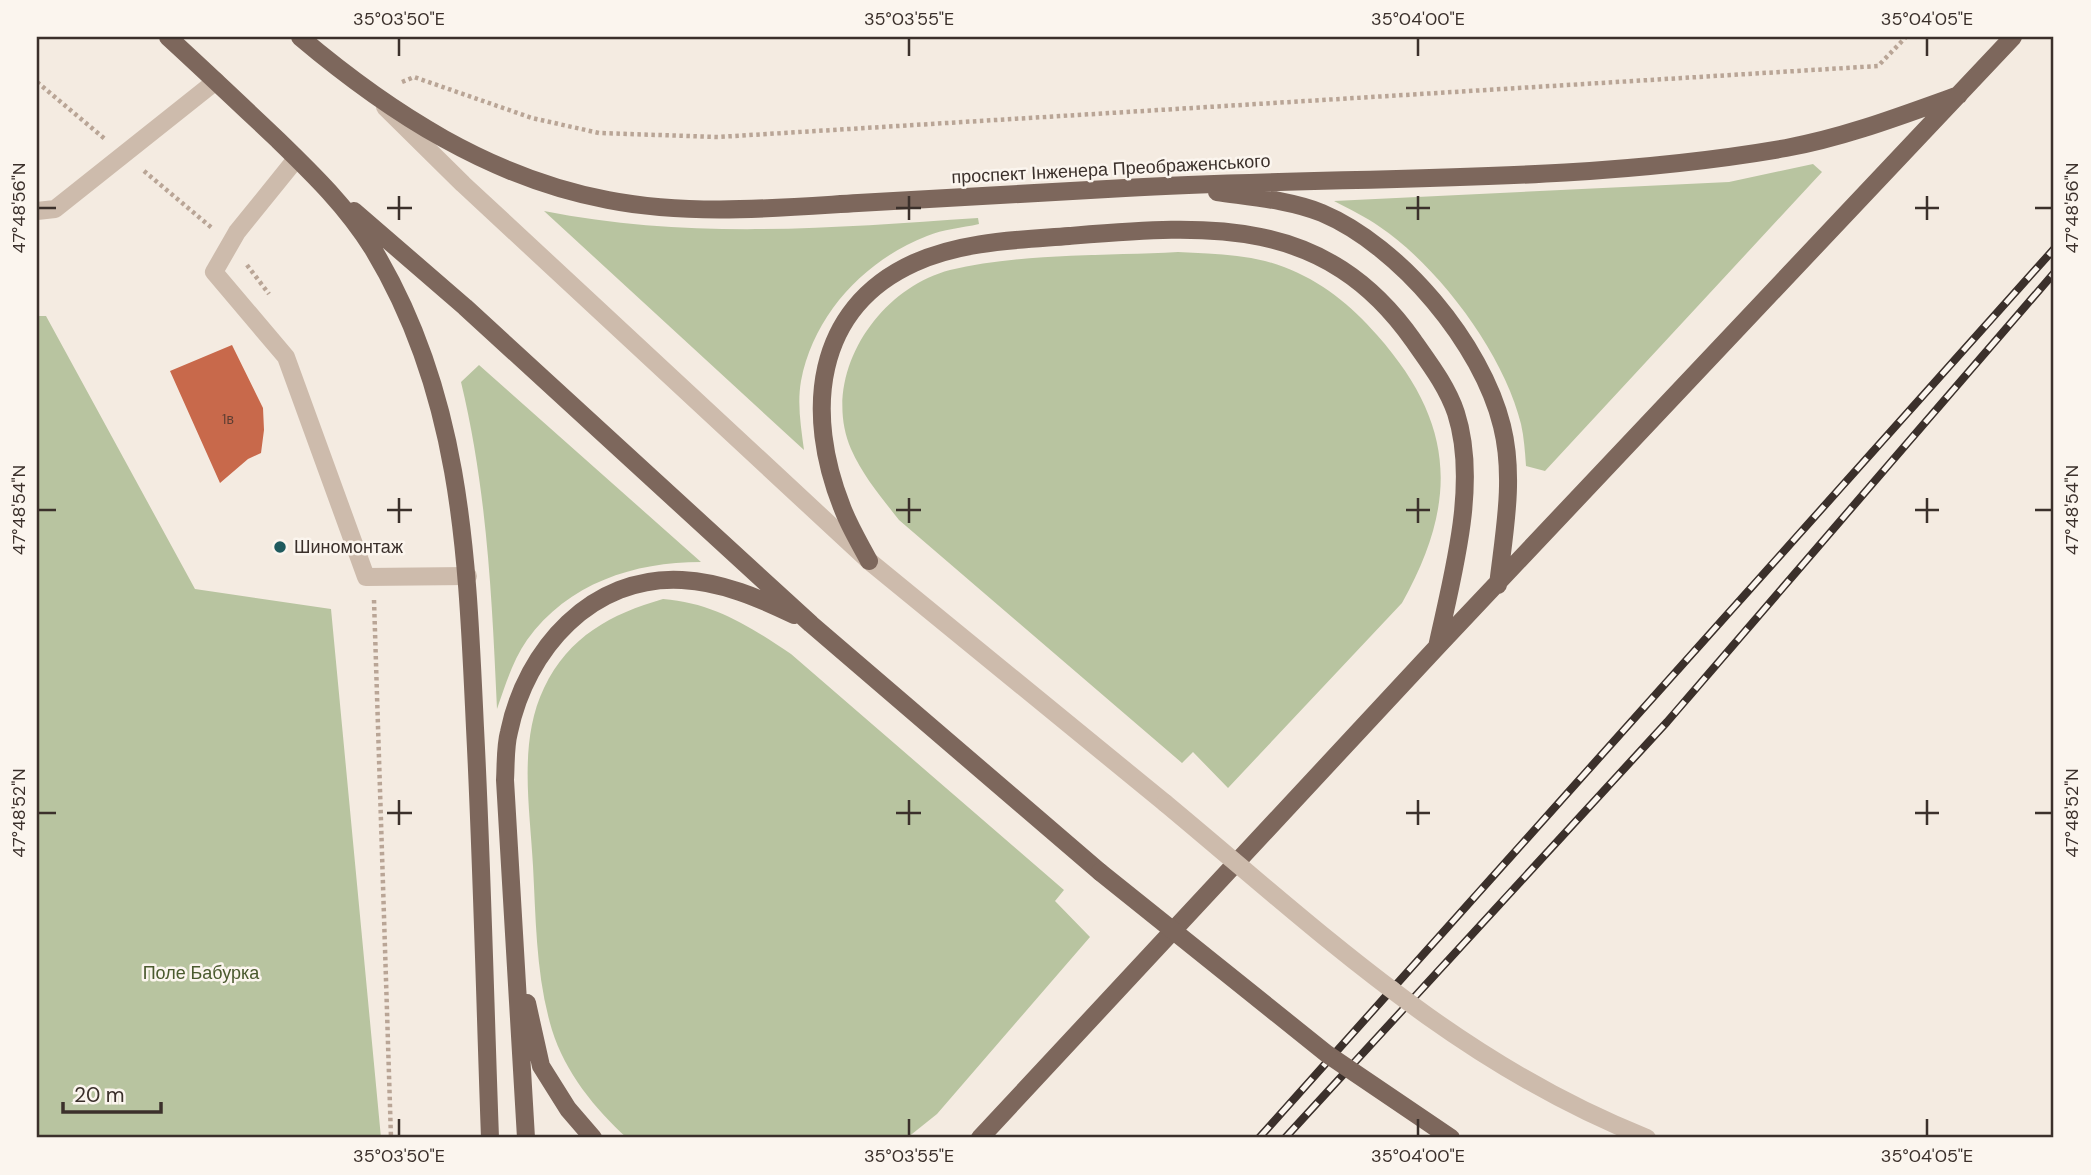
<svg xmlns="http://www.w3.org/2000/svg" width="2091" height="1175" font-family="'DM Sans',sans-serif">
<rect width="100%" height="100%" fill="#f4ebe1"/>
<!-- green -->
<path fill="#b8c4a0" d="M1813,164l9,8 -277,299 -19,-5c-1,-14 -2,-29 -5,-42 -17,-70 -82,-157 -141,-197 -14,-10 -31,-18 -46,-26l395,-19z
M544,211c146,29 287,17 434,7l1,6c-17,4 -36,5 -52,12 -62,24 -113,78 -126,145 -4,23 0,46 3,69z
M1178,252c36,2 72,2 106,15 37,14 67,38 93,68 78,88 82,166 25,268l-174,185 -35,-36 -11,11 -283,-243c-18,-23 -36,-44 -48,-71 -31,-73 26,-160 99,-179 69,-17 157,-14 228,-18z
M37,316h9l149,273 136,20 50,529h-344z
M479,365l222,197c-67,0 -133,21 -174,78 -14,20 -22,46 -30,69 -5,-111 -10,-219 -36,-327z
M663,599c51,4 86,27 128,55l273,236 -9,11 35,36 -153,177 -30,24h-280c-32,-29 -62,-66 -75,-108 -16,-53 -16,-109 -19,-164 -3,-58 -15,-124 11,-178 25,-52 67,-74 119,-89z"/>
<!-- building -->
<path fill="#c8694b" d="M232,345l31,63 1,22 -3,23 -13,6 -28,24 -50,-112z"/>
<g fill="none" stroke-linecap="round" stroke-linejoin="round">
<!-- path -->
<path stroke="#b9a596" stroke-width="4.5" stroke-dasharray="3.5 3.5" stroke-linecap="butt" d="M37,82l68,57
M402,82l12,-5 118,41 67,15 119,4 1160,-71 28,-29
M144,171l68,57
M247,265l22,29
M374,600l17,538"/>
<!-- minor -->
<path stroke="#cdbbac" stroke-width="18" d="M385,107l78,77 406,377 296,242
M296,159l-59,73 -23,40 72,85 80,220 102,-1
M37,211l18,-2 161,-128"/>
<!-- major -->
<path stroke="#7d675c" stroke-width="18" d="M168,37c37,34 73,68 110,103 35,34 69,67 95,109 90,149 94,310 102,479 7,136 10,273 15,410
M300,37c90,76 191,141 308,163 82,16 168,8 250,3 89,-5 178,-10 267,-15 219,-13 444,-2 661,-40 60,-11 117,-33 173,-53
M1217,192c34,5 73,8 105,21 78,33 160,131 180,213 13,52 2,107 -4,159
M354,211l111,96 346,317 289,248
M869,561c-9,-17 -20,-35 -27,-54 -37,-93 -29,-198 72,-244 48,-22 104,-23 155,-27 137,-11 255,-22 344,104 16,23 34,46 43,73 23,71 -4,164 -19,234
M527,1003l14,63 27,43 25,29
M526,1138l-21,-358c1,-16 0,-33 4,-48 17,-83 83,-157 173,-152 40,2 77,18 112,35
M980,1138l457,-491 576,-610"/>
<!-- rail casing -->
<g stroke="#3b302b" stroke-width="8">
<path id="rail" d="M1259,1138l795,-889
M1285,1138l382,-416 387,-449"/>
</g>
<!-- rail -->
<use href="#rail" stroke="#fbf5ee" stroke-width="5" stroke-dasharray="16" stroke-linecap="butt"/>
<!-- minor-bridge -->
<path stroke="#cdbbac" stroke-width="18" d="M1165,803c154,128 292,260 482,335"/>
<!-- major-bridge -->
<path stroke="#7d675c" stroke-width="18" d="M1100,872l227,182 124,84"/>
</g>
<!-- ticks -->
<path fill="none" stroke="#3b302b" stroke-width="2.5" d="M399,38v18M909,38v18M1418,38v18M1927,38v18M399,196v24M909,196v24M1418,196v24M1927,196v24M38,208h18M387,208h25M896,208h25M1406,208h24M1915,208h24M2035,208h17M399,498v25M909,498v25M1418,498v25M1927,498v25M38,510h18M387,510h25M896,510h25M1406,510h24M1915,510h24M2035,510h17M399,800v25M909,800v25M1418,800v25M1927,800v25M38,813h18M387,813h25M896,813h25M1406,813h24M1915,813h24M2035,813h17M399,1119v17M909,1119v17M1418,1119v17M1927,1119v17"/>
<!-- markers -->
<circle fill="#1f5a5e" stroke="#fbf5ee" stroke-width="2.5" cx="280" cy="547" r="7"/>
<g text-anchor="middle" stroke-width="5" stroke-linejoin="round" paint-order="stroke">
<!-- number labels -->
<g font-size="14" fill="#5e3e33">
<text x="228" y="424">1в</text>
</g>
<!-- street labels -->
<g font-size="18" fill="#3b302b" stroke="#fbf5ee">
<text transform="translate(1111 169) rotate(-3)" y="6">проспект Інженера Преображенського</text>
</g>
<!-- poi labels -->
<g font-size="18" fill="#3b302b" stroke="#fbf5ee" text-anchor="start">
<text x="294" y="553">Шиномонтаж</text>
</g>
<!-- park labels -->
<g font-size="18" fill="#4a5a2e" stroke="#fbf5ee">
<text x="201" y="979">Поле Бабурка</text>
</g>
</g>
<!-- border -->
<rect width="2091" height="1175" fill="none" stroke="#fbf5ee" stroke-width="77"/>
<!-- scale -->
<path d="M63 1102v10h98v-10" fill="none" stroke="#3b302b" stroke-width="3.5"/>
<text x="74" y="1102" font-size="21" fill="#3b302b" stroke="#fbf5ee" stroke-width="5" paint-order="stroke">20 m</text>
<rect x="38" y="38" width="2014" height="1098" fill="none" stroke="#3b302b" stroke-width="2.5"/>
<g font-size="18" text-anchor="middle" fill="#3b302b">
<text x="399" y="25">35°03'50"E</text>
<text x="909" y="25">35°03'55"E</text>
<text x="1418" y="25">35°04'00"E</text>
<text x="1927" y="25">35°04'05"E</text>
<text transform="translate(19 208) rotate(-90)" y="6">47°48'56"N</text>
<text transform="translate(2072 208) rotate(-90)" y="6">47°48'56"N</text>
<text transform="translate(19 510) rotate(-90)" y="6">47°48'54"N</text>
<text transform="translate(2072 510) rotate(-90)" y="6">47°48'54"N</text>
<text transform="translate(19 813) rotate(-90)" y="6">47°48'52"N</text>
<text transform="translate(2072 813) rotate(-90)" y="6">47°48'52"N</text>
<text x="399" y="1162">35°03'50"E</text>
<text x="909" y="1162">35°03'55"E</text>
<text x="1418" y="1162">35°04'00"E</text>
<text x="1927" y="1162">35°04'05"E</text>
</g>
</svg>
